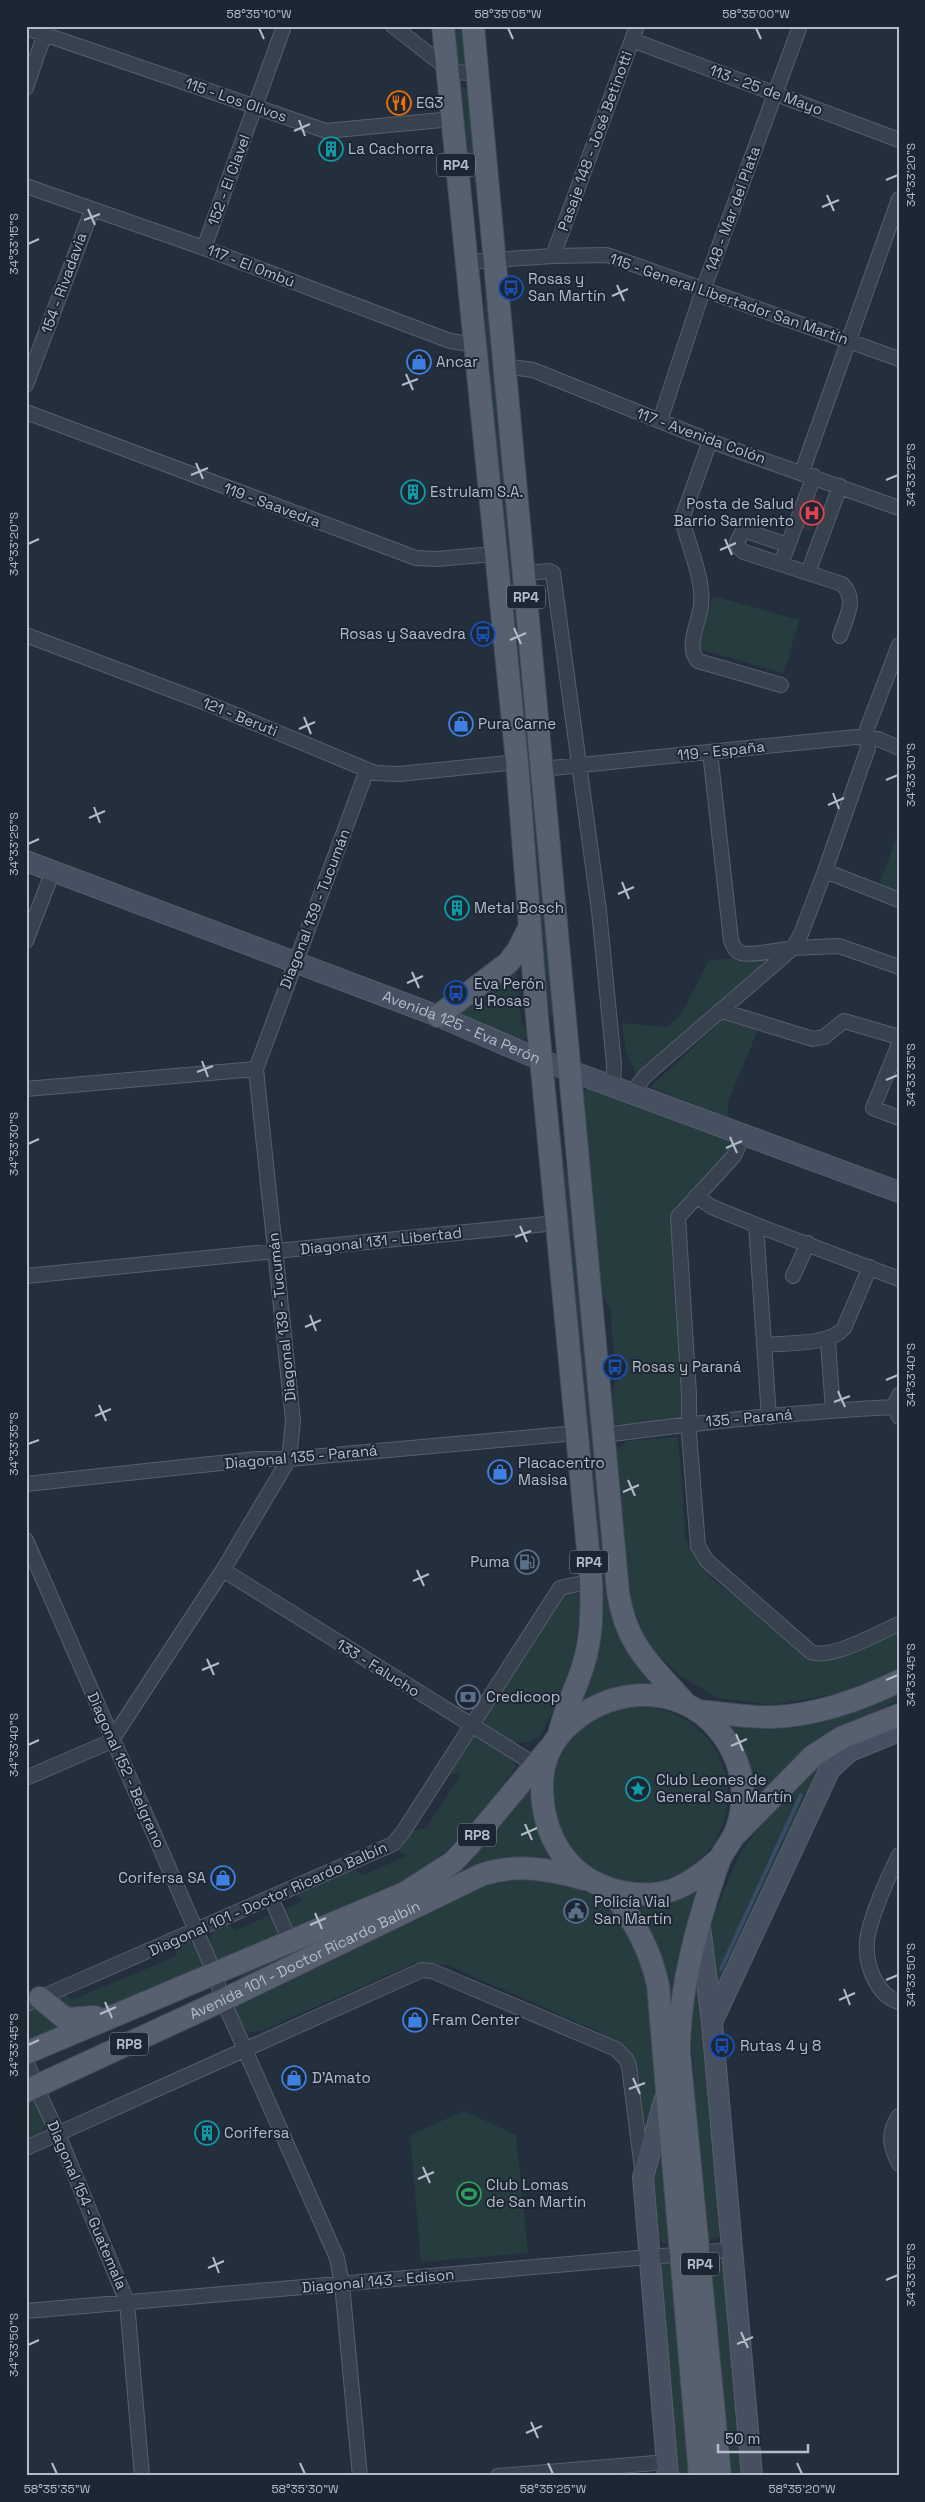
<svg xmlns="http://www.w3.org/2000/svg" width="925" height="2502" font-family="'Space Grotesk',sans-serif">
<rect width="100%" height="100%" fill="#242f3e"/>
<!-- medical -->
<path fill="#32303f" d="M814,494l9,3 -13,35 -10,-4z"/>
<!-- green -->
<path fill="#263c3f" d="M455,26h9l4,42 -9,-2z
M463,87l6,4 13,131h-2l-5,-35 -6,-24 -7,-73z
M485,280l68,732 -2,6 -2,-5 -65,-678z
M713,596l86,24 -15,53 -86,-24z
M899,830v70l-22,-9z
M779,955l-142,122 -11,-26 -4,-28 46,4 15,-16 26,-51z
M520,965l1,4 -4,3 5,54 5,4 1,7 -9,3 -62,-23 -2,-5z
M723,1020l35,10 -30,71v17l-78,-31z
M593,1084l141,55 -4,16 -53,52 -2,16 10,169 -3,24 -10,7 -49,4 -8,-4 -4,-18 5,-32 -6,-65 -13,-25 -14,-190z
M556,1093l9,73 8,36 38,392 47,92c-33,-3 -60,0 -84,25l14,-28 -34,-585z
M678,1437l8,103 24,37 102,81 34,-4 53,-22v38l-33,15 -30,9 -66,11 -52,-7 -38,-22 -31,-30 -20,-48 -15,-147 14,-10z
M574,1592l7,5 -2,31 -9,42 -13,33 -17,33 -12,6 -14,1 -27,-16 -3,-7 81,-126z
M899,1692v8l-60,29 -91,82c9,-38 3,-60 -22,-89 10,2 22,7 33,7 50,4 95,-19 140,-37z
M552 1795a88 88 0 1 1 176 0a88 88 0 1 1-176 0Z
M477,1736l37,22 2,9 -47,63 -49,43 -30,18 -171,73 -10,-24c4,-9 8,-15 18,-17l9,7 67,-29 -8,-7 58,-24 11,5 44,-20 -13,-5 15,-19 16,-3 34,-52 -1,-3 -13,3 26,-37z
M847,1748l-130,246 -8,-68 32,-75 57,-74z
M535,1777l27,91 -39,-8 -282,120 -2,-5 149,-67z
M508,1872l65,13 17,8 32,29 23,41 11,121 -11,56 -7,-56 -26,-44 -17,-10 -148,-65 -22,-3 -12,2 -152,67 -13,1 -7,-7 -7,-17 1,-5z
M706,1883l-32,129 -8,4 -37,-113z
M190,1942l6,4c3,6 9,14 4,21 -4,8 -76,34 -89,38 -14,3 -28,5 -42,8l-15,-17 8,-4 10,8 105,-44 -4,-11z
M698,1963l24,266 -4,9 -9,1 -5,-9 -14,-210z
M32,2007l5,2 28,16 -34,16 -5,-2v-31z
M26,2097l10,1 10,23 -4,12 -16,7z
M464,2111l52,24 12,118 -107,9 -11,-127z
M661,2137l10,97 -4,9h-6l-5,-8 -5,-62z
M713,2255h7l4,5 22,216h-17l-19,-214z
M668,2260l5,6 20,210h-17l-16,-207 4,-8z"/>
<g fill="none" stroke-linecap="round" stroke-linejoin="round">
<!-- stream -->
<path stroke="#394c67" stroke-width="4" d="M721,1969l80,-174"/>
<!-- street casing -->
<g stroke="#565f6c" stroke-width="16">
<path id="street" d="M393,26l54,42 10,4 20,2
M26,28l300,103 126,-12
M632,40l267,100
M26,88l21,-61
M26,186l178,62 246,93 26,4
M204,248l80,-222
M553,256l84,-230
M466,262l87,-6 54,-1 292,104
M504,366l29,4 177,71 189,67
M26,385l66,-175
M26,412l390,146 20,1 59,-5
M660,421l43,-131 97,-264
M710,441l-27,75 1,10c6,24 20,54 17,80 -2,17 -16,41 -3,55l83,24
M802,472l97,-273
M788,545l-39,-13 -7,1 -5,9 2,6 5,4 98,32c16,16 4,33 -2,52
M781,564l33,-88
M524,573l25,-2 4,2 46,338 15,153 -1,22
M808,573l32,-87
M26,635l188,71 161,67 24,1 118,-12
M710,752l21,188c2,6 4,11 10,13 11,3 39,-3 52,-5l8,-14 24,-63 43,-123 -1,-19 32,-84
M542,769l314,-32 22,2 21,9
M825,871l74,29
M26,941l27,-70
M722,1011l91,28 11,-2 20,-16 55,16
M899,1044l-26,64 26,10
M26,1089l230,-20
M632,1093l13,-17 148,-128 46,-2 60,21
M744,1134l-10,22 -56,61 11,177v39l9,113 9,15 104,91c20,8 67,-19 88,-28
M696,1196l16,11 44,18 13,192
M756,1225l143,54
M26,1276l530,-53
M793,1276l15,-33
M826,1339l2,4 5,67
M764,1345c21,-2 67,0 80,-17l26,-61
M899,1395l-5,12 5,10
M605,1435c96,-13 192,-23 289,-28
M26,1484l231,-25h32l287,-26
M26,1540l189,434 8,26 114,258 5,26 18,192
M223,1570l311,194
M26,1778l81,-35 6,-5 110,-168 66,-111 4,-38 -37,-352 111,-299
M899,1855c-11,22 -29,62 -32,86 -2,23 9,54 32,61
M271,1898l19,43
M26,2004l367,-160 10,-12 157,-244 31,-7
M26,2060l10,27 22,47 69,168 15,174
M899,2116c-12,17 -9,30 0,48
M26,2148l396,-178 10,1 184,78 10,10 3,7 13,103
M26,2311l705,-61
M498,2476l169,-14"/>
</g>
<!-- secondary casing -->
<g stroke="#565f6c" stroke-width="22">
<g id="secondary">
<path id="s1" d="M26,861l412,155 103,44 358,132"/>
<path d="M700,1926l12,96 40,454"/>
<path d="M712,2022l118,-253 20,-18 49,-20"/>
<path d="M666,2094l-23,83 25,299"/>
</g>
</g>
<!-- primary casing -->
<g stroke="#414a57" stroke-width="24">
<g id="primary">
<path d="M443,26l74,736 20,255 54,564c1,29 1,57 -8,85 -7,24 -19,43 -24,69"/>
<path d="M473,26l145,1566c8,54 34,74 68,112"/>
<path d="M438,1016l70,-53 10,-13 11,-22"/>
<path d="M698,1711c25,2 51,7 76,6 44,-2 86,-17 125,-36"/>
<path d="M737,1833l76,-77 28,-18 58,-23"/>
<path d="M610,1890c23,29 40,58 48,95l42,491"/>
<path d="M40,1998l26,21 29,-2"/>
<path d="M26,2053l379,-160 48,-31 16,-17 79,-95"/>
<path id="s2" d="M26,2091l197,-91 258,-125c34,-12 69,-6 103,4"/>
<path d="M720,2476l-41,-424c0,-65 19,-131 40,-191 3,-8 9,-15 13,-22 9,-16 12,-38 10,-57 -2,-15 -8,-29 -16,-42 -36,-56 -109,-58 -156,-16 -17,15 -27,35 -28,58 -1,56 27,101 85,111 14,2 31,2 45,-3 19,-7 33,-18 48,-32"/>
</g>
</g>
<!-- street -->
<use href="#street" stroke="#38414e" stroke-width="14"/>
<!-- secondary -->
<use href="#secondary" stroke="#465061" stroke-width="20"/>
<!-- primary -->
<use href="#primary" stroke="#56606e" stroke-width="22"/>
</g>
<!-- ticks -->
<path fill="none" stroke="#b4bcc9" stroke-width="2" d="M259,28l5,11M508,28l5,11M756,28l5,11M299,120l6,16M294,131l16,-7M886,180l12,-5M827,195l7,16M822,207l17,-7M88,209l7,16M84,220l16,-6M28,244l11,-5M617,285l7,16M612,296l16,-7M406,374l7,16M402,385l16,-6M196,463l7,16M191,475l17,-7M886,480l12,-5M725,539l7,16M28,544l11,-5M720,550l16,-7M514,628l7,16M510,640l16,-7M304,717l7,17M299,729l16,-7M886,780l12,-5M833,793l6,16M828,805l16,-7M94,807l6,16M89,818l16,-7M28,844l11,-5M622,882l7,17M618,894l16,-7M412,972l7,16M407,983l16,-7M202,1061l6,16M197,1072l16,-6M886,1080l12,-5M730,1137l7,16M28,1144l11,-5M726,1148l16,-7M520,1226l7,16M515,1237l16,-6M310,1315l6,16M305,1327l16,-7M886,1380l12,-5M838,1391l7,16M834,1402l16,-6M99,1405l7,16M95,1416l16,-7M28,1444l11,-4M628,1480l7,16M623,1492l16,-7M417,1570l7,16M413,1581l16,-7M207,1659l7,16M202,1670l17,-7M886,1680l12,-5M736,1734l7,17M28,1745l11,-5M731,1746l16,-7M525,1824l7,16M521,1835l16,-7M315,1913l7,16M310,1925l16,-7M886,1980l12,-5M844,1989l6,16M839,2000l16,-7M105,2002l7,16M100,2014l16,-7M28,2045l11,-5M633,2078l7,16M629,2089l16,-6M423,2167l7,16M418,2179l16,-7M213,2257l6,16M208,2268l16,-7M886,2280l12,-5M741,2332l7,16M737,2344l16,-7M28,2345l11,-5M531,2422l7,16M526,2433l16,-7M52,2463l5,11M300,2463l5,11M548,2463l5,11M797,2463l5,11"/>
<!-- icons -->
<defs>
<g id="restaurant-ring" transform="scale(1.25)"><circle r="9.5" fill="#1d2633" stroke="#e8710a" stroke-width="1.5"/><path d="M-5-6h1v4h1v-4h1v4h1v-4h1v5L-1.5 .5V6h-2V.5L-5-1ZM5-6V6H3V1.5H1.5Q1.5-4 5-6Z" fill="#e8710a"/></g>
<g id="building-ring" transform="scale(1.25)"><circle r="9.5" fill="#1d2633" stroke="#0f9aa8" stroke-width="1.5"/><path d="M-4-6H4V6H1V3H-1V6H-4ZM-2.5-4.3h1.7v1.8h-1.7ZM.8-4.3h1.7v1.8H.8ZM-2.5-1h1.7V.8h-1.7ZM.8-1h1.7V.8H.8Z" fill="#0f9aa8"/></g>
<g id="bus-ring" transform="scale(1.25)"><circle r="9.5" fill="#1d2633" stroke="#1a4fb4" stroke-width="1.5"/><path d="M-5-6H5V4H4V6H2V4H-2V6H-4V4H-5ZM-3.5-4V0h7V-4ZM-3.5 1.2v1.5H-2V1.2ZM2 1.2v1.5H3.5V1.2Z" fill="#1a4fb4"/></g>
<g id="shop-ring" transform="scale(1.25)"><circle r="9.5" fill="#1d2633" stroke="#3f7fe0" stroke-width="1.5"/><path d="M-5-2.5h2.3a2.7 3.5 0 0 1 5.4 0H5L5.5 6h-11ZM-1.5-2.5h3a1.5 2.3 0 0 0-3 0Z" fill="#3f7fe0"/></g>
<g id="hospital-ring" transform="scale(1.25)"><circle r="9.5" fill="#1d2633" stroke="#e0444e" stroke-width="1.5"/><path d="M-5-5h3v3.5h4V-5h3V5h-3V1.5h-4V5h-3Z" fill="#e0444e"/></g>
<g id="fuel-ring" transform="scale(1.25)"><circle r="9.5" fill="#1d2633" stroke="#5c6f8a" stroke-width="1.5"/><path d="M-5.5-6h7V0h2V4h1.3V-2.5L3-4.5l.8-.8L6-3V5H2.5V1h-1V6h-7ZM-4.2-4.7v3.2H.2V-4.7Z" fill="#5c6f8a"/></g>
<g id="bank-ring" transform="scale(1.25)"><circle r="9.5" fill="#1d2633" stroke="#5c6f8a" stroke-width="1.5"/><path d="M-6-4H6V4H-6ZM0-2.3a2.3 2.3 0 1 0 0 4.6a2.3 2.3 0 1 0 0-4.6Z" fill="#5c6f8a"/></g>
<g id="sight-ring" transform="scale(1.25)"><circle r="9.5" fill="#1d2633" stroke="#0f9aa8" stroke-width="1.5"/><path d="M0-6L1.8-2.2L6-1.7L2.9 1.2L3.7 5.4L0 3.3L-3.7 5.4L-2.9 1.2L-6-1.7L-1.8-2.2Z" fill="#0f9aa8"/></g>
<g id="civic-ring" transform="scale(1.25)"><circle r="9.5" fill="#1d2633" stroke="#5c6f8a" stroke-width="1.5"/><path d="M-.6-6.5H3V-4.5H.6V-3L4-1V1h2V6H-6V1h2V-1L-.6-3ZM-1.2 2.5V6h2.4V2.5Z" fill="#5c6f8a"/></g>
<g id="stadium-ring" transform="scale(1.25)"><circle r="9.5" fill="#1d2633" stroke="#2e9e5b" stroke-width="1.5"/><path d="M0-5a6.5 5 0 1 0 0 10a6.5 5 0 1 0 0-10ZM-3.5-1.8h7v3.6h-7Z" fill="#2e9e5b"/></g>
</defs>
<g fill-rule="evenodd">
<use href="#restaurant-ring" x="399" y="103"/>
<use href="#building-ring" x="331" y="149"/>
<use href="#bus-ring" x="511" y="288"/>
<use href="#shop-ring" x="419" y="362"/>
<use href="#building-ring" x="413" y="492"/>
<use href="#hospital-ring" x="812" y="513"/>
<use href="#bus-ring" x="483" y="634"/>
<use href="#shop-ring" x="461" y="724"/>
<use href="#building-ring" x="457" y="908"/>
<use href="#bus-ring" x="456" y="993"/>
<use href="#bus-ring" x="615" y="1367"/>
<use href="#shop-ring" x="500" y="1472"/>
<use href="#fuel-ring" x="527" y="1562"/>
<use href="#bank-ring" x="468" y="1697"/>
<use href="#sight-ring" x="638" y="1789"/>
<use href="#shop-ring" x="223" y="1878"/>
<use href="#civic-ring" x="576" y="1911"/>
<use href="#shop-ring" x="415" y="2020"/>
<use href="#bus-ring" x="722" y="2046"/>
<use href="#shop-ring" x="294" y="2078"/>
<use href="#building-ring" x="207" y="2133"/>
<use href="#stadium-ring" x="469" y="2194"/>
</g>
<g text-anchor="middle" stroke-width="4" stroke-linejoin="round" paint-order="stroke">
<!-- shield labels -->
<g fill="#1d2633" stroke="#878f9c" stroke-width="1">
<rect x="437" y="153.5" width="38" height="23" rx="4"/>
<rect x="507" y="585.5" width="38" height="23" rx="4"/>
<rect x="570" y="1550.5" width="38" height="23" rx="4"/>
<rect x="458" y="1823.5" width="38" height="23" rx="4"/>
<rect x="110" y="2032.5" width="38" height="23" rx="4"/>
<rect x="681" y="2252.5" width="38" height="23" rx="4"/>
</g>
<g font-size="14" font-weight="bold" fill="#b4bcc9">
<text x="456" y="170">RP4</text>
<text x="526" y="602">RP4</text>
<text x="589" y="1567">RP4</text>
<text x="477" y="1840">RP8</text>
<text x="129" y="2049">RP8</text>
<text x="700" y="2269">RP4</text>
</g>
<!-- street labels -->
<g font-size="15" fill="#b4bcc9" stroke="#1d2633">
<text transform="translate(766 90) rotate(20)" y="5">113 - 25 de Mayo</text>
<text transform="translate(236 100) rotate(19)" y="5">115 - Los Olivos</text>
<text transform="translate(595 141) rotate(-70)" y="5">Pasaje 148 - José Betinotti</text>
<text transform="translate(229 180) rotate(-70)" y="5">152 - El Clavel</text>
<text transform="translate(733 209) rotate(-70)" y="5">148 - Mar del Plata</text>
<text transform="translate(251 266) rotate(21)" y="5">117 - El Ombú</text>
<text transform="translate(64 283) rotate(-70)" y="5">154 - Rivadavia</text>
<text transform="translate(729 299) rotate(19)" y="5">115 - General Libertador San Martín</text>
<text transform="translate(701 436) rotate(20)" y="5">117 - Avenida Colón</text>
<text transform="translate(272 505) rotate(20)" y="5">119 - Saavedra</text>
<text transform="translate(240 717) rotate(22)" y="5">121 - Beruti</text>
<text transform="translate(721 751) rotate(-6)" y="5">119 - España</text>
<text transform="translate(315 909) rotate(-69)" y="5">Diagonal 139 - Tucumán</text>
<text dy="5" stroke="none"><textPath href="#s1" startOffset="466">Avenida 125 - Eva Perón</textPath></text>
<text transform="translate(381 1241) rotate(-6)" y="5">Diagonal 131 - Libertad</text>
<text transform="translate(282 1317) rotate(-96)" y="5">Diagonal 139 - Tucumán</text>
<text transform="translate(749 1418) rotate(-5)" y="5">135 - Paraná</text>
<text transform="translate(301 1457) rotate(-5)" y="5">Diagonal 135 - Paraná</text>
<text transform="translate(378 1668) rotate(32)" y="5">133 - Falucho</text>
<text transform="translate(126 1770) rotate(66)" y="5">Diagonal 152 - Belgrano</text>
<text transform="translate(268 1899) rotate(-24)" y="5">Diagonal 101 - Doctor Ricardo Balbín</text>
<text dy="5" stroke="none"><textPath href="#s2" startOffset="308">Avenida 101 - Doctor Ricardo Balbín</textPath></text>
<text transform="translate(87 2205) rotate(67)" y="5">Diagonal 154 - Guatemala</text>
<text transform="translate(378 2281) rotate(-5)" y="5">Diagonal 143 - Edison</text>
</g>
<!-- poi labels -->
<g font-size="15" fill="#b4bcc9" stroke="#1d2633" text-anchor="start">
<text x="416" y="108">EG3</text>
<text x="348" y="154">La Cachorra</text>
<text x="528" y="284">Rosas y<tspan x="528" dy="17">San Martín</tspan></text>
<text x="436" y="367">Ancar</text>
<text x="430" y="497">Estrulam S.A.</text>
<text x="794" y="509" text-anchor="end">Posta de Salud<tspan x="794" dy="17">Barrio Sarmiento</tspan></text>
<text x="466" y="639" text-anchor="end">Rosas y Saavedra</text>
<text x="478" y="729">Pura Carne</text>
<text x="474" y="913">Metal Bosch</text>
<text x="474" y="989">Eva Perón<tspan x="474" dy="17">y Rosas</tspan></text>
<text x="632" y="1372">Rosas y Paraná</text>
<text x="518" y="1468">Placacentro<tspan x="518" dy="17">Masisa</tspan></text>
<text x="510" y="1567" text-anchor="end">Puma</text>
<text x="486" y="1702">Credicoop</text>
<text x="656" y="1785">Club Leones de<tspan x="656" dy="17">General San Martín</tspan></text>
<text x="206" y="1883" text-anchor="end">Corifersa SA</text>
<text x="594" y="1907">Policía Vial<tspan x="594" dy="17">San Martín</tspan></text>
<text x="432" y="2025">Fram Center</text>
<text x="740" y="2051">Rutas 4 y 8</text>
<text x="312" y="2083">D'Amato</text>
<text x="224" y="2138">Corifersa</text>
<text x="486" y="2190">Club Lomas<tspan x="486" dy="17">de San Martín</tspan></text>
</g>
</g>
<!-- border -->
<rect width="925" height="2502" fill="none" stroke="#1d2633" stroke-width="55"/>
<!-- scale -->
<path d="M718 2444v8h90v-8" fill="none" stroke="#b4bcc9" stroke-width="2.5"/>
<text x="725" y="2444" font-size="15" fill="#b4bcc9" stroke="#1d2633" stroke-width="4" paint-order="stroke">50 m</text>
<rect x="28" y="28" width="870" height="2446" fill="none" stroke="#b4bcc9" stroke-width="2"/>
<g font-size="12" text-anchor="middle" fill="#b4bcc9">
<text x="259" y="18">58°35'10"W</text>
<text x="508" y="18">58°35'05"W</text>
<text x="756" y="18">58°35'00"W</text>
<text transform="translate(911 175) rotate(-90)" y="4">34°33'20"S</text>
<text transform="translate(14 244) rotate(-90)" y="4">34°33'15"S</text>
<text transform="translate(911 475) rotate(-90)" y="4">34°33'25"S</text>
<text transform="translate(14 544) rotate(-90)" y="4">34°33'20"S</text>
<text transform="translate(911 775) rotate(-90)" y="4">34°33'30"S</text>
<text transform="translate(14 844) rotate(-90)" y="4">34°33'25"S</text>
<text transform="translate(911 1075) rotate(-90)" y="4">34°33'35"S</text>
<text transform="translate(14 1144) rotate(-90)" y="4">34°33'30"S</text>
<text transform="translate(911 1375) rotate(-90)" y="4">34°33'40"S</text>
<text transform="translate(14 1444) rotate(-90)" y="4">34°33'35"S</text>
<text transform="translate(911 1675) rotate(-90)" y="4">34°33'45"S</text>
<text transform="translate(14 1745) rotate(-90)" y="4">34°33'40"S</text>
<text transform="translate(911 1975) rotate(-90)" y="4">34°33'50"S</text>
<text transform="translate(14 2045) rotate(-90)" y="4">34°33'45"S</text>
<text transform="translate(911 2275) rotate(-90)" y="4">34°33'55"S</text>
<text transform="translate(14 2345) rotate(-90)" y="4">34°33'50"S</text>
<text x="57" y="2493">58°35'35"W</text>
<text x="305" y="2493">58°35'30"W</text>
<text x="553" y="2493">58°35'25"W</text>
<text x="802" y="2493">58°35'20"W</text>
</g>
</svg>
